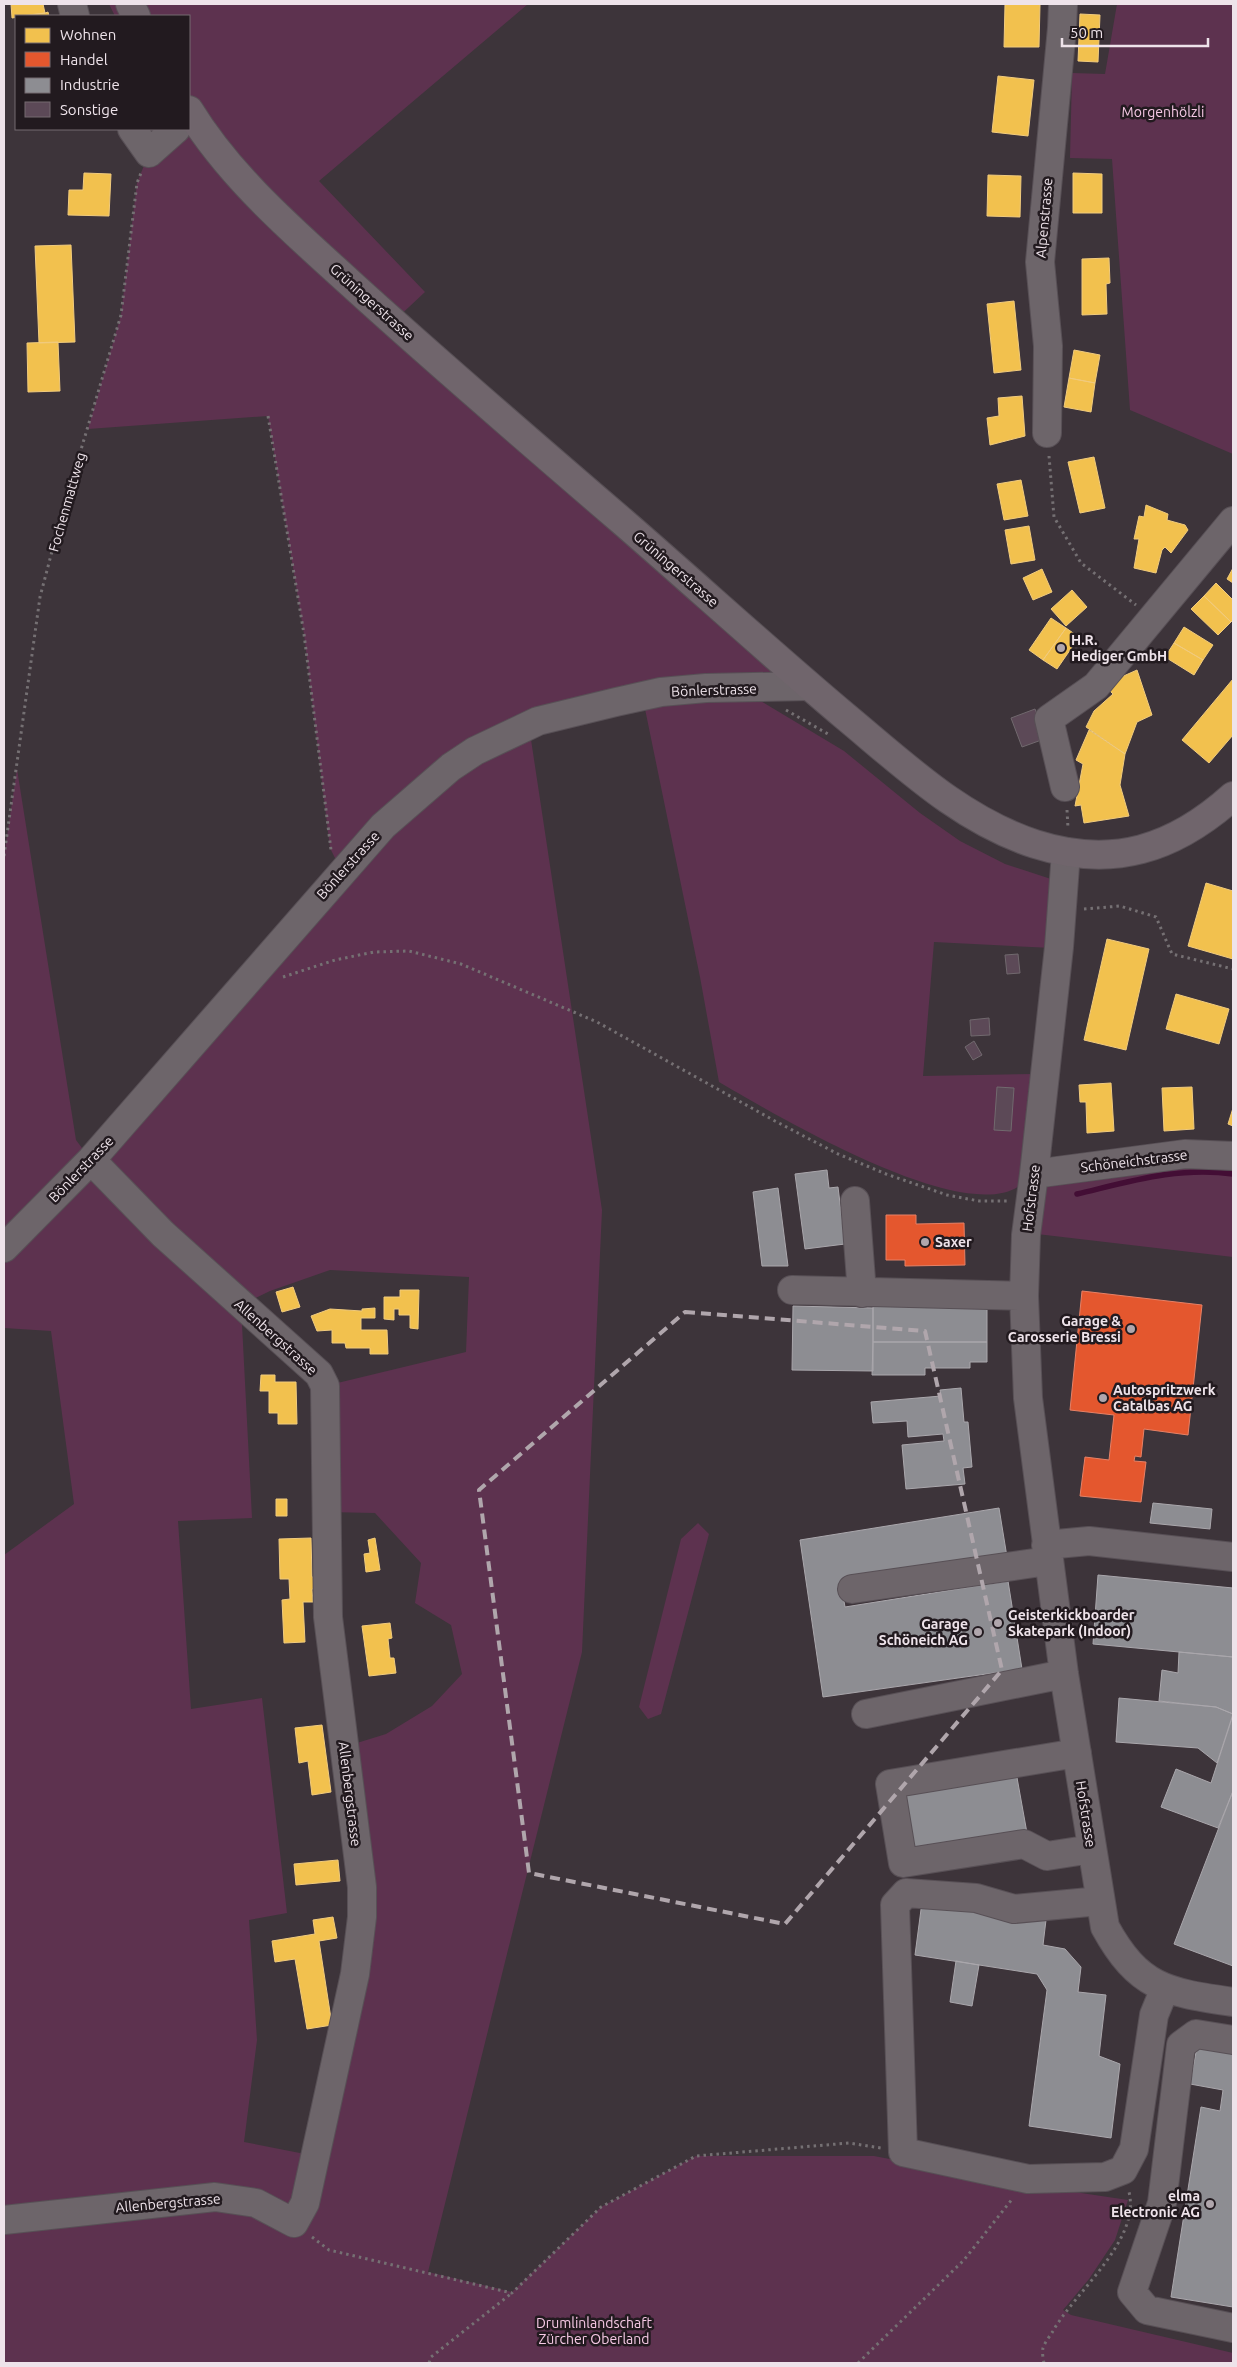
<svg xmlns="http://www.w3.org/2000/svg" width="1237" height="2367" font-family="Ubuntu,sans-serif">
<rect width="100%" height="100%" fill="#3d343a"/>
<!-- green -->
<path fill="#5d324f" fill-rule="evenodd" d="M109,4h419l-209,177 106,111 -32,30 416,364 -103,2 -176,45 72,477 -20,442 -154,620 84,20 89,-85 95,-51h178l141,27 113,17 -13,40 -26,39 -26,31 8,5 162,38v10h-1229v-808l70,-51 -23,-173 -47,-3v-472l13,-87 59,371 15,20 251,-288 -12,-24 -26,-214 -36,-218 -180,13 33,-114 16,-132 12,-30 40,-24v-113h-74zM330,1270l139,7 -3,75 -141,34 2,126 48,1 46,50 -6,40 36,22 11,49 -30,32 -46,28 -42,13 11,227 -40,182 -71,-14 13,-102 -8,-120 38,-7 -25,-215 -71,11 -13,-188 74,-3 -11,-213 29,-14z
M1117,4h116v450l-103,-44 -18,-251 -42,-1 2,-85 33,1z
M754,697l90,54 76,62 40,28 45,23 46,15 1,69 -118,-6 -11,134 113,-2 -17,112c-58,40 -245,-72 -300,-104l-19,-105 -56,-273z
M1233,1162v95l-196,-23 6,-42 9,-10z
M698,1523l11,11 -48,180 -13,5 -9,-12 42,-168z"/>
<!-- homes -->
<path fill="#f2c14e" stroke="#f1cb7d" d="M11,4h32l2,9 -33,5z
M1005,4h35l-1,43h-35z
M48,12l1,4h-30l26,-3z
M1080,14l20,1 -2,47 -20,-1z
M998,76l36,4 -6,56 -36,-4z
M84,173l27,1 -2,42 -41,-1 1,-25h14z
M1073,173l29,1v39h-29z
M988,175l33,1 -1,41 -33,-1z
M71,245l4,97 -36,1 -4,-97z
M1109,258l1,25 -4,1 1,30 -25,1v-56z
M1014,301l7,69 -27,3 -7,-69z
M58,342l2,49 -32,1 -1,-49z
M1074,350l26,5 -5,28 -26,-5z
M1069,378l26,5 -4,29 -27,-5z
M1022,396l3,40 -35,9 -3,-27 12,-2 -1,-18z
M1094,457l11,51 -25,5 -12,-51z
M1021,480l7,36 -24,4 -7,-36z
M1146,505l22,9 -1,6 18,5 3,5 -17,23 -6,-6 -3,3 -6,23 -22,-5 5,-29h-5l5,-23 5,1z
M1029,526l6,34 -24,4 -6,-34z
M1233,568v15l-6,-4z
M1042,569l10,23 -19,8 -10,-22z
M1216,583l17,17v20l-2,2 -27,-26z
M1072,590l15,17 -21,19 -15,-17z
M1204,596l27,26 -13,13 -27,-26z
M1051,618l15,10 -23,32 -14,-10z
M1184,627l29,18 -10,15 -29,-17z
M1066,628l13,9 -22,32 -14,-9z
M1174,643l29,17 -9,15 -29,-18z
M1137,670l15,45 -15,7 -12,32 -39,-27 8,-16 19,-17 -5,-5 11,-11z
M1233,679v56l-24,28 -27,-23z
M1089,730l36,24 -5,31 9,31 -45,7 -3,-18 -6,1 8,-42 -7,-4z
M1206,883l27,8v68l-45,-13z
M1107,939l42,10 -23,101 -42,-10z
M1176,994l53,15 -10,35 -53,-15z
M1111,1083l3,48 -27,2 -1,-31h-6l-1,-17z
M1192,1087l2,42 -30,2 -2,-43z
M1233,1108v18l-5,-2z
M293,1287l7,20 -18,5 -6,-20z
M400,1290h19l-1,39 -8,-1v-13h-11v-6h-5v11l-10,-1v-22h16z
M375,1308v10h-14v12h26l1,24h-18v-6h-24l-1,-5h-13v-13l-15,1 -6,-15 19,-7 32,2v-2z
M261,1375h14v7h21l1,42h-19v-11h-9v-22h-9z
M276,1499h11v17h-11z
M311,1538l1,39h6v12h-6l1,13h-10l2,40 -21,1 -2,-43 8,-1 -1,-20h-9l-1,-40z
M375,1538l5,32 -14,2 -2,-18 6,-1 -2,-13z
M390,1623l2,15 -4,1 2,19h4l2,15 -27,3 -7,-50z
M322,1725l9,67 -19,3 -4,-34 -9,2 -4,-35z
M338,1860l2,21 -44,4 -2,-21z
M333,1917l4,21 -18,3 13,84 -25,4 -12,-70 -20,3 -3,-21 43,-7 -2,-14z"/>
<!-- shops -->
<path fill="#e4572e" stroke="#e78166" d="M886,1215h30v9l48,-1 1,42 -60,1v-6h-19z
M1082,1291l120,14 -14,130 -44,-6 -3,28 -6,-1 -1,5 12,1 -5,40 -61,-6 5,-39 24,3 5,-45 -44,-5z"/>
<!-- industry -->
<path fill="#8d8d92" stroke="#aaa7ac" d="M827,1170l2,18 9,-1 7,57 -40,5 -10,-75z
M778,1188l10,78h-26l-9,-74z
M873,1302h114v40h-114z
M793,1306l80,2v63l-81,-1z
M873,1342h114v20h-17v6h-45v7h-53z
M961,1388l3,34h4l4,45 -9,1 2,16 -59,5 -4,-44 42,-4 -1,-7 -35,3 -1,-16 -34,2 -2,-21 70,-6 -1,-6z
M1153,1503l59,6 -2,20 -60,-6z
M999,1508l8,49 -166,27 4,23 163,-26 14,88 -199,28 -23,-157z
M1098,1575l135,13v69l-140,-13z
M1179,1652l54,5v57l-17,-7 -57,-6 3,-31 16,3z
M1119,1698l97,9 17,7 -16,49 -19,-15 -82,-6z
M1233,1715v76l-15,37 -57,-21 15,-38 35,14z
M1016,1772l11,61 -117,19 -10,-61z
M1233,1791v175l-59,-22z
M922,1902l124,18 -3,25 22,4 16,18 -3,25 28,3 -7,61 21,8 -9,74 -82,-12 18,-136 -10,-16 -122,-19z
M956,1961l23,4 -7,41 -22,-4z
M1197,2047l36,6v254l-62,-10 30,-190 19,4 3,-21 -33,-6z"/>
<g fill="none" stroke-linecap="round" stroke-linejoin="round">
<!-- stream -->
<path stroke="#430e35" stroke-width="5.5" d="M1077,1194c51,-12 102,-28 156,-20"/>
</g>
<!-- building -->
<path fill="#5c4957" stroke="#71696e" d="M1035,709l12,29 -25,9 -11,-29z
M1018,954l2,19 -13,1 -2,-19z
M989,1018l1,17 -19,1 -1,-16z
M974,1041l8,14 -9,5 -8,-13z
M997,1087l17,1 -3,43 -17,-1z"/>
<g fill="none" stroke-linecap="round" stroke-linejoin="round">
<!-- minor casing -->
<g stroke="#585056" stroke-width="30">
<path id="minor" d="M72,4l3,12
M132,129l17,24 27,-24
M1047,433l1,-87 -8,-84 22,-234 1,-24
M1065,787l-16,-68 47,-33 137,-165
M1066,852l-7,95 -25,227 -8,61 -2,61 4,102 36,276 41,253c34,62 62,65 128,75
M1034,1174l151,-20 48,2
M855,1201l7,92
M4,1248l87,-88 292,-334 68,-59 24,-16 63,-30 78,-19 45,-10 45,-4 103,-2
M792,1290l232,6
M1046,1545l43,-4 144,16
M852,1589l196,-28
M866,1714l198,-40
M1077,1753l-187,31 13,79 121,-19 23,12 45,-7
M1100,1901l-86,8 -38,-11 -70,-5 -11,12 8,247 125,27 77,-2 18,-7 11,-21 20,-134 11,-27
M1233,2040l-37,-6 -15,11 -19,158 -30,89 15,18 86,18
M4,2220l211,-23 41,6 38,20 11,-20 50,-229 7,-57v-30l-34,-270 -3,-231 -6,-12 -156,-140 -72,-74"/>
</g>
<!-- major casing -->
<g stroke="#585056" stroke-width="30">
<path id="major" d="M130,4l6,12
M189,110c41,67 103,120 160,172 90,82 182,161 274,240 75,65 148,132 223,195 59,49 115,103 189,127 78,25 139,5 198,-48"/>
</g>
<!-- path -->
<path stroke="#757073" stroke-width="3" stroke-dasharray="2.5 4" stroke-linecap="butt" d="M268,416l36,218 27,216
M1049,456l5,61 27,46 55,42
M786,710l42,24
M1067,810l1,18
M4,856l36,-259 21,-80 60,-202 16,-132 4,-10
M1084,909l36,-3 36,11 16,37 61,15
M283,977l52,-17 39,-8 35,-1 52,13 136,58 178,99 63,33 48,20 61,21 32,6h29
M312,2237l17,13 183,43 89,-86 95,-51 153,-13 32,5
M429,2363l2,-6 81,-64
M858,2363l106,-103 49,-62
M1044,2363c-1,-4 -2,-11 -1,-15 2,-6 7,-12 10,-17 22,-39 88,-91 76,-139"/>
<!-- minor -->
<use href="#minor" stroke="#6d656a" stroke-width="28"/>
<!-- major -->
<use href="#major" stroke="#70656c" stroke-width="28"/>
</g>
<!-- marked area -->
<path fill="none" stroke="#b0a6ac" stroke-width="4" stroke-dasharray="10 6" stroke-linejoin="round" d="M685,1312l240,19 77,339 -217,254 -256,-51 -50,-383z"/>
<!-- markers -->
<g fill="#b0a6ac" stroke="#221a1f" stroke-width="2">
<circle cx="1061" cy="648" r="5"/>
<circle cx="925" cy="1242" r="5"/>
<circle cx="1131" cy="1329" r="5"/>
<circle cx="1103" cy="1398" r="5"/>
<circle cx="998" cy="1623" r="5"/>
<circle cx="978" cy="1632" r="5"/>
<circle cx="1210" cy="2204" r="5"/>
</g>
<g text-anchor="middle" stroke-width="5" stroke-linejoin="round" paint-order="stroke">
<!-- park labels -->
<g font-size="14" fill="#f6c9e5" stroke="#221a1f">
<text x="1163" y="117">Morgenhölzli</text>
<text x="594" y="2328">Drumlinlandschaft<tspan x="594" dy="16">Zürcher Oberland</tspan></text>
</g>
<!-- street labels -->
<g font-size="14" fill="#eee3ea" stroke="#221a1f">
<text transform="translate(1044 218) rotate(-85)" y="5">Alpenstrasse</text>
<text transform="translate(372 302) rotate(42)" y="5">Grüningerstrasse</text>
<text transform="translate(67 502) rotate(-74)" y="5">Fochenmattweg</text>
<text transform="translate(676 569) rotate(41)" y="5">Grüningerstrasse</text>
<text transform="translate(714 690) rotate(-2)" y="5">Bönlerstrasse</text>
<text transform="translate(348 865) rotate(-48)" y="5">Bönlerstrasse</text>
<text transform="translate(1134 1161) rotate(-7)" y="5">Schöneichstrasse</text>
<text transform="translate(81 1169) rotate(-46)" y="5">Bönlerstrasse</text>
<text transform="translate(1031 1198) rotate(-83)" y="5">Hofstrasse</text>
<text transform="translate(276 1337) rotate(42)" y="5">Allenbergstrasse</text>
<text transform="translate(350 1794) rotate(83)" y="5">Allenbergstrasse</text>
<text transform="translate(1086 1814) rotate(81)" y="5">Hofstrasse</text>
<text transform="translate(168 2203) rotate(-5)" y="5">Allenbergstrasse</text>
</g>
<!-- poi labels -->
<g font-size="14" font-weight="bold" fill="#eee3ea" stroke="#221a1f" text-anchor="start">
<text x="1071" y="645">H.R.<tspan x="1071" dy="16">Hediger GmbH</tspan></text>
<text x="935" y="1247">Saxer</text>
<text x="1121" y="1326" text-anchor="end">Garage &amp;<tspan x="1121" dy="16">Carosserie Bressi</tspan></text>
<text x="1113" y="1395">Autospritzwerk<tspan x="1113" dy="16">Catalbas AG</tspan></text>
<text x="1008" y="1620">Geisterkickboarder<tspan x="1008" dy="16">Skatepark (Indoor)</tspan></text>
<text x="968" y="1629" text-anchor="end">Garage<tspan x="968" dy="16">Schöneich AG</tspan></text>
<text x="1200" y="2201" text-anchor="end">elma<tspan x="1200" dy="16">Electronic AG</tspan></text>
</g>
</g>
<!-- border -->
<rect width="1237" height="2367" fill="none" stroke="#eee3ea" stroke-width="10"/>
<!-- legend -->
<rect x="15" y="15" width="175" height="115" fill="#221a1f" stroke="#746a70"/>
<rect x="25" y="28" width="25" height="15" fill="#f2c14e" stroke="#746a70"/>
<text x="60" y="40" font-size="15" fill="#eee3ea">Wohnen</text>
<rect x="25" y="52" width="25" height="15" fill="#e4572e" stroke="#746a70"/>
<text x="60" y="65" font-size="15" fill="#eee3ea">Handel</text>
<rect x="25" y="78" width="25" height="15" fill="#8d8d92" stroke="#746a70"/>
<text x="60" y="90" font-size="15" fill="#eee3ea">Industrie</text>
<rect x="25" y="102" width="25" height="15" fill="#5c4957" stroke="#746a70"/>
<text x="60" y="115" font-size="15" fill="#eee3ea">Sonstige</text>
<!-- scale -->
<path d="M1062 38v8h146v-8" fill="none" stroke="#eee3ea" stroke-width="2.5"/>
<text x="1070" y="38" font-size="15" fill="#eee3ea" stroke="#221a1f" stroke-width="4" paint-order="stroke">50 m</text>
</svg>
